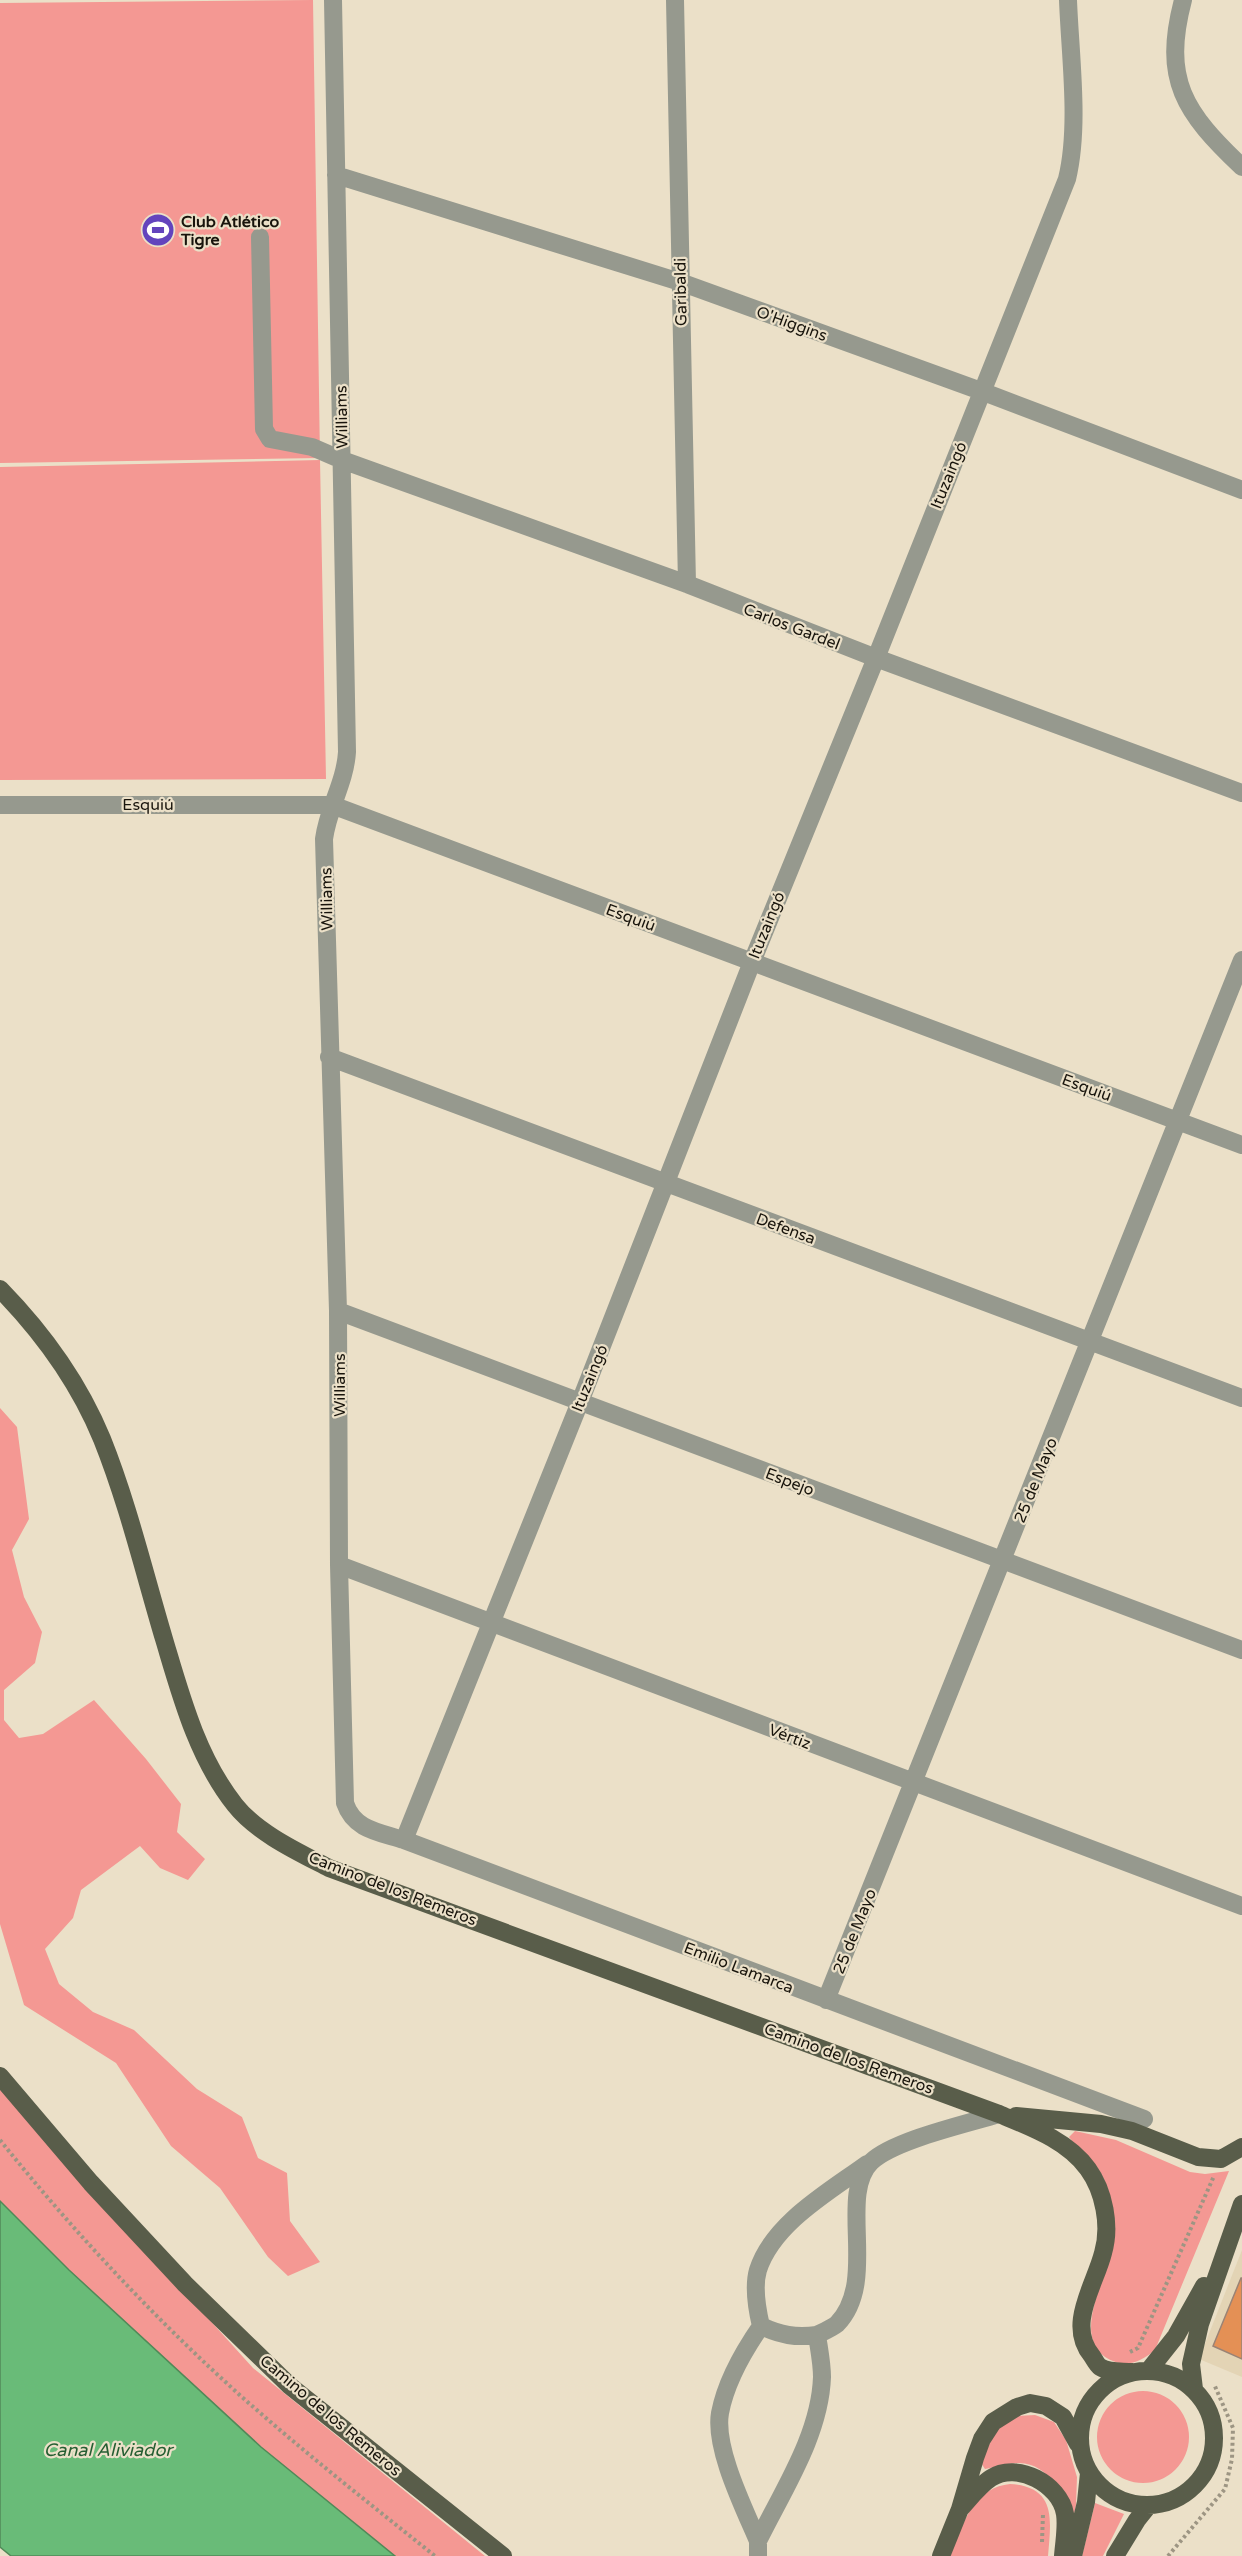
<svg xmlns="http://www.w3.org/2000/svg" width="1242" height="2556" font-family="'Varela Round',sans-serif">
<rect width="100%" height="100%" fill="#ebe0c8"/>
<!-- built -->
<path fill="#e3d4b5" d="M1242,2250v127l-43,-18z"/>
<!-- green -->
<path fill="#f49893" d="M313,0l7,458 -320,5v-460z
M320,460l6,319 -326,1v-313z
M0,1408l17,19 12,92 -17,31 12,47 18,35 -7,31 -31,27v30l15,18 24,-4 51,-34 52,59 35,45 -4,28 28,27 -17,21 -28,-12 -20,-22 -59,44 -8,28 -28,31 14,35 34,28 41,18 63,59 45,28 16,41 29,15 3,48 30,41 -32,14 -20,-19 -48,-69 -49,-42 -55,-83 -92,-58 -24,-81z
M0,2088l253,280 232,188h-90l-134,-109 -192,-177 -69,-69z
M1075,2131l41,9 74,32 15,2 24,-3 -74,179c-12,10 -26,18 -42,11 -52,-21 5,-98 2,-137 -2,-20 -7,-41 -18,-57 -9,-11 -20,-19 -28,-30z
M1097 2437a46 46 0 1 1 92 0a46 46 0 1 1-92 0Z
M1035,2415l19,7 12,18 11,37 -1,28 -3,14c-12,-23 -22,-55 -54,-56 -11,0 -23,4 -34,6l-4,-6 14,-32 20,-15z
M1010,2484c47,3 41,36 38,72h-98c13,-31 22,-68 60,-72z
M1095,2503l29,11 -21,42h-21z"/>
<!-- water -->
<path fill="#69bb78" stroke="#518958" stroke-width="1.5" d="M0,2201l69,69 192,177 134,109h-384l-11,-9z"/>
<!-- building -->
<path fill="#e49055" stroke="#9a8375" stroke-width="1.5" d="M1241,2278h1v81l-29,-13z"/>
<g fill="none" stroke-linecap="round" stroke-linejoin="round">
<!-- path -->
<path stroke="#9d9583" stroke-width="4" stroke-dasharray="3 3" stroke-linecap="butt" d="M0,2140c73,91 155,179 242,257 63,56 128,107 193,159
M1130,2352l8,-4 76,-172
M1042,2542l1,-28
M1168,2556l57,-67 7,-30 1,-31 -19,-44"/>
<!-- minor -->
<path stroke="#96998e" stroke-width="18" d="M333,0l14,752c-2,31 -19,56 -23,87l14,472 1,254 6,238c9,27 34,29 59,37l740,279
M675,0l12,584
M1183,0c-21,80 1,112 59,167
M336,175l344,107 301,109 261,99
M260,237l4,192 6,10 42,8 30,13 345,124 189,74 366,135
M0,805h332l910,340
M329,1057l913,341
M338,1311l904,339
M339,1565l903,341
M404,1840l176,-438 172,-440 124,-304 191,-479c13,-53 3,-124 1,-179
M826,2000l416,-1040
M761,2326c19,9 35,12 56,9
M758,2541c-14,-33 -44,-93 -38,-128 6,-32 23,-61 41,-87 -4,-17 -8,-39 -3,-56 15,-47 72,-79 109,-106
M758,2556v-15c25,-51 62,-106 64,-164 0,-14 -3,-28 -5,-42 6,-3 15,-7 20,-11 42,-43 0,-128 34,-162 23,-22 96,-38 128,-48"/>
<!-- major -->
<path stroke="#595d4a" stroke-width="18" d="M0,1289c42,43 79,94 102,150 26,65 42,133 62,200 17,57 33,118 71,166 22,28 63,47 94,63l670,246c31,13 68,26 89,55 16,22 23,57 15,84 -8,32 -37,72 -11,103 2,3 5,9 8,11 9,6 22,4 32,5
M0,2076l91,107 94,101 105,102 213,170
M1016,2116l85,8 31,7 66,26 23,2 21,-12
M1149,2370l27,-34 28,-50
M1080 2438a67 67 0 1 1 134 0a67 67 0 1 1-134 0Z
M1194,2389l-3,-25 9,-40 42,-120
M961,2508c9,-10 19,-23 30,-30 26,-17 69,6 74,36 2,13 -1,29 -2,42
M941,2556l19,-47 15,-51 7,-19 11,-17 24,-15 13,-4 16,3 17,11 15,27
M1073,2556l13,-54 3,-29
M1115,2556l22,-36 12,-15"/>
</g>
<!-- icons -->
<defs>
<g id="stadium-disc" transform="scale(1.725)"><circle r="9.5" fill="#6344bd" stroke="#ebe0c8"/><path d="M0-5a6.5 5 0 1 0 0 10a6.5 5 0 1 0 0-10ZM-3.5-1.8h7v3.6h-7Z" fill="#fff"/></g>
</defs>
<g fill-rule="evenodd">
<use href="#stadium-disc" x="158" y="230"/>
</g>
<g text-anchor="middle" stroke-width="4.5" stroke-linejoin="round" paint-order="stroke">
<!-- poi labels -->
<g font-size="16" font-weight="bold" fill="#18140c" stroke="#ebe0c8" text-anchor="start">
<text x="181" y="227">Club Atlético<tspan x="181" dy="18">Tigre</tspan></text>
</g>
<!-- street labels -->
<g font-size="16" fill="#18140c" stroke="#ebe0c8">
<text transform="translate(680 292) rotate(-91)" y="6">Garibaldi</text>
<text transform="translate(792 323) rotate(20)" y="6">O'Higgins</text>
<text transform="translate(341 417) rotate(-91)" y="6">Williams</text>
<text transform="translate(948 475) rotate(-68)" y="6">Ituzaingó</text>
<text transform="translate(792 626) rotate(21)" y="6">Carlos Gardel</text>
<text x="148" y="810">Esquiú</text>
<text transform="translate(326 899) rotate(-91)" y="6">Williams</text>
<text transform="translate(631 917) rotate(20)" y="6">Esquiú</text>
<text transform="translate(766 925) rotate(-68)" y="6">Ituzaingó</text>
<text transform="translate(1087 1087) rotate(20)" y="6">Esquiú</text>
<text transform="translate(786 1228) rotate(20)" y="6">Defensa</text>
<text transform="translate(589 1378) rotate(-68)" y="6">Ituzaingó</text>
<text transform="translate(339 1385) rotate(-90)" y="6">Williams</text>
<text transform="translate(1035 1480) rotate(-68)" y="6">25 de Mayo</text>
<text transform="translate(790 1481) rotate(21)" y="6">Espejo</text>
<text transform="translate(790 1736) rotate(21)" y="6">Vértiz</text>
<text transform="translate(393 1888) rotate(21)" y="6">Camino de los Remeros</text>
<text transform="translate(854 1931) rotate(-68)" y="6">25 de Mayo</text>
<text transform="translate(739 1967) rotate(21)" y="6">Emilio Lamarca</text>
<text transform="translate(849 2058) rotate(20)" y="6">Camino de los Remeros</text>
<text transform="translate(331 2415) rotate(40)" y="6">Camino de los Remeros</text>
</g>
<!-- water labels -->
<g font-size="18" font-style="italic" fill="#255e32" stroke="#ebe0c8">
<text x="108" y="2456">Canal Aliviador</text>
</g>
</g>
</svg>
